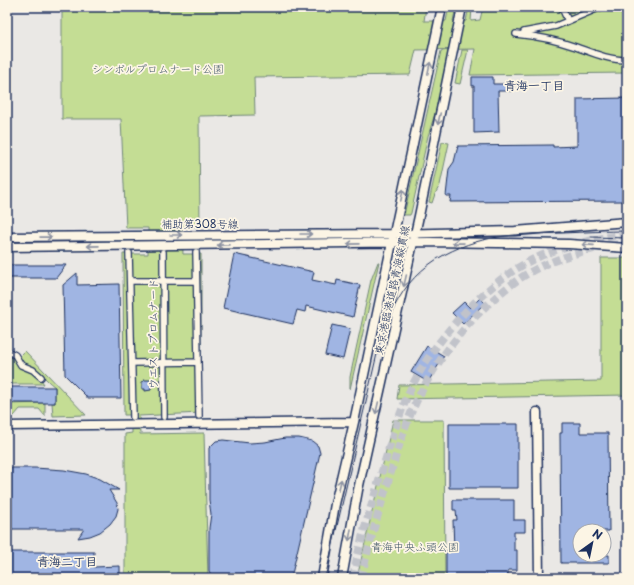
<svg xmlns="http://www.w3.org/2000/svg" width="634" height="585" font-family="'Playpen Sans','Klee One',sans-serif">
<rect width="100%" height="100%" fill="#eae8e5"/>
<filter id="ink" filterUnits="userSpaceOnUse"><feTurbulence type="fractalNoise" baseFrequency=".025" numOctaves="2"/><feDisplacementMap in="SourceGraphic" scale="8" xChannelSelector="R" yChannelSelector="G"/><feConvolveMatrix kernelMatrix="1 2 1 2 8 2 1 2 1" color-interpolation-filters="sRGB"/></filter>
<g filter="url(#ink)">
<!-- green -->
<path fill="#c4dd94" stroke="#708679" d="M62,7h364l-2,14h22l3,-14h7l-3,14h13l3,-14 3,1 -1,13 9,-1 3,-13h144v66l-157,2 5,-26 -59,1 -6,25 -156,2 1,38 -56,1 1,110 -18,1 1,27h18v159l-62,3 1,18 64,-1 4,145h-83v-144l7,-1v-18h-8l-1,-161h25v-26h-22l-5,-109h-59z
M450,50l-13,57 -9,29 -17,77 -1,2h-6l37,-164z
M462,50h6l-8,34 -5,-1z
M442,142l7,1 -9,42 -5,9 -3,9 -3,-1z
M601,258h26v137l-230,4 2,-14 202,-4z
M378,262h1l-29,127v-12l6,-28 15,-69z
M25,351l61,64 -33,1 -1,-13h3v-16c-7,-5 -11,-11 -18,-16 -8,-5 -13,-5 -19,-13z
M7,353h2l30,24 5,7h-36z
M45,403v13l-6,-7h-19l-6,7h-7v-12z
M393,420h51l1,158h-88z"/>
<!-- building -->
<path fill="#a0b5e3" stroke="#1b2f5e" d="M472,77h21v7h20v7h-15l1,41 -25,1v-47h-2z
M627,98v103l-177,1 1,-6h-5l3,-27 5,-7 4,-16 95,-1v2l24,-1v-47z
M234,254l80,18 -2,8 24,5 1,-5 23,5 -7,32 -47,-11 -1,6 -8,-2 -4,14 -70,-16z
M7,265h59l-10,13h-49z
M77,273v12l42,-1 2,114h-35v-2l-21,-21 -2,-90z
M480,298l5,5 -22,21 -11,-11 12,-11 6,6z
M332,325l18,4 -7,30 -18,-4z
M427,346l17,10 -16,26 -17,-10z
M144,380h7v10l-6,1v-2h-3v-7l2,-1z
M7,387h48v16h-48z
M562,423h18v10h28l1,98h-29v24h29v8h-48l-1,-130h2z
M449,424h69v64h-69z
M285,438h14l13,3 6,5 2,7 -28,121 -4,4h-75l-4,-7v-43l2,-14 -2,-14v-52l7,-7 7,-1 27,3 15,-1z
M7,468h28l29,2 22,4 14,5 19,11h-10l8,13 1,6 -2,7 -6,8 -10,8 -10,4 -12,2 6,-9h-77z
M453,500h61v20h11v12h-11v18h3v20h-9v8h-62v-27h8l-1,-31h4l-1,-10h-3z
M7,552h87v15l26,-1v12h-113z"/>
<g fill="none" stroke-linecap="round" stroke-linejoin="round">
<!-- secondary-tunnel -->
<path stroke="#c1c3ca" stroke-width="8" stroke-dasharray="8 4" stroke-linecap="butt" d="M353,578c6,-33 16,-65 26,-97 10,-33 19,-66 34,-97 22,-44 71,-99 115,-122 31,-16 65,-23 99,-28
M361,578c8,-33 17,-65 27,-96 7,-24 14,-47 23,-69 22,-51 62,-102 108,-134 31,-21 71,-31 108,-36"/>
<!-- street casing -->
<g stroke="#1b2f5e" stroke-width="8">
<path id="street" d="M563,10l5,11
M524,32l32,-6 45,-19
M516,34c20,2 40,6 60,13 17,6 33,13 51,13
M163,252l1,165
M196,252l3,164
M129,253l4,164
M130,281h66
M7,351l8,4 6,10 12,5 8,7
M132,363l66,-1"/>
</g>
<!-- secondary casing -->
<g stroke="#1b2f5e" stroke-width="11">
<path id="secondary" d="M7,237l387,-3 121,-3 112,-9
M7,247l423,-5 139,2 58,4
M537,412l2,166
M7,426l347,-4
M322,578l13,-74 19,-82 88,-415
M342,578l16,-88 61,-274 43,-209"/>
</g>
<!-- street -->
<use href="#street" stroke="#fcf5e5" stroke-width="5.5"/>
<!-- secondary -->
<use href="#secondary" stroke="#fcf5e5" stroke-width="8"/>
<!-- tram -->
<path stroke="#1b2f5e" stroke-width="1" d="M591,237l36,1
M325,578l54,-233c7,-21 15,-42 29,-60 8,-10 18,-19 29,-26 41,-25 80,-25 126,-26 21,-1 43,-2 64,-2"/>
</g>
<!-- one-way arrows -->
<defs><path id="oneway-shaft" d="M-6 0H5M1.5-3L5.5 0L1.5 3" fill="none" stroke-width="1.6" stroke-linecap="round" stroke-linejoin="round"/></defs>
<g stroke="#8c92a2">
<use href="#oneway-shaft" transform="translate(429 68) rotate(-78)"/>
<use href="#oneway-shaft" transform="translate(439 119) rotate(102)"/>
<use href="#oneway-shaft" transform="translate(402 195) rotate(-78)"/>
<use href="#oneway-shaft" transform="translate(306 234)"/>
<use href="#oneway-shaft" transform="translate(176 235)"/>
<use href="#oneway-shaft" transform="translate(46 237) rotate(-1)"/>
<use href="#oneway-shaft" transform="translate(458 243) rotate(-179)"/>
<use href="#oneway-shaft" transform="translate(353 244) rotate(179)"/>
<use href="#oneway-shaft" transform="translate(223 245) rotate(179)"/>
<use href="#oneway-shaft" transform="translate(588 245) rotate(-176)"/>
<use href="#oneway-shaft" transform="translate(93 246) rotate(179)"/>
<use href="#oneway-shaft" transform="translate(405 281) rotate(103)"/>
<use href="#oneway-shaft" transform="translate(377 408) rotate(103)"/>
<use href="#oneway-shaft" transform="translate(340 485) rotate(-77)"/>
<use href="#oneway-shaft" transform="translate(350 535) rotate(100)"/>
</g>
</g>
<g text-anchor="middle" stroke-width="3.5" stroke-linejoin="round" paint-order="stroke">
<!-- park labels -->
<g font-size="11" fill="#455a6c" stroke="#fcf5e5">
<text x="158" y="73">シンボルプロムナード公園</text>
<text x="415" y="551">青海中央ふ頭公園</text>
</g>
<!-- street labels -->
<g font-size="11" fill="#1b2f5e" stroke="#fcf5e5">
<text x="200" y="228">補助第308号線</text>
<text transform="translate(392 290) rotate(-78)" y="4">東京港臨港道路青海縦貫線</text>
<text transform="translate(153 334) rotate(-90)" y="4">ウエストプロムナード</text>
</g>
<!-- neighbourhood labels -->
<g font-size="12" font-weight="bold" fill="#1b2f5e" stroke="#fcf5e5">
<text x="534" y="90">青海一丁目</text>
<text x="67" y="566">青海二丁目</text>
</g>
</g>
<!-- margin -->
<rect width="634" height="585" fill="none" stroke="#fcf5e5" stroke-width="24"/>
<rect x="12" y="12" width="610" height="561" fill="none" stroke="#1b2f5e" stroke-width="1.5" filter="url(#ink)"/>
<!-- north arrow -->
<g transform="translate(592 543) rotate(33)"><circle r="19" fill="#fcf5e5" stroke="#a2a6af"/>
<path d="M0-3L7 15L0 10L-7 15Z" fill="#1b2f5e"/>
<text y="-6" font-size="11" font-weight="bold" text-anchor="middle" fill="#1b2f5e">N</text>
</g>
</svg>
